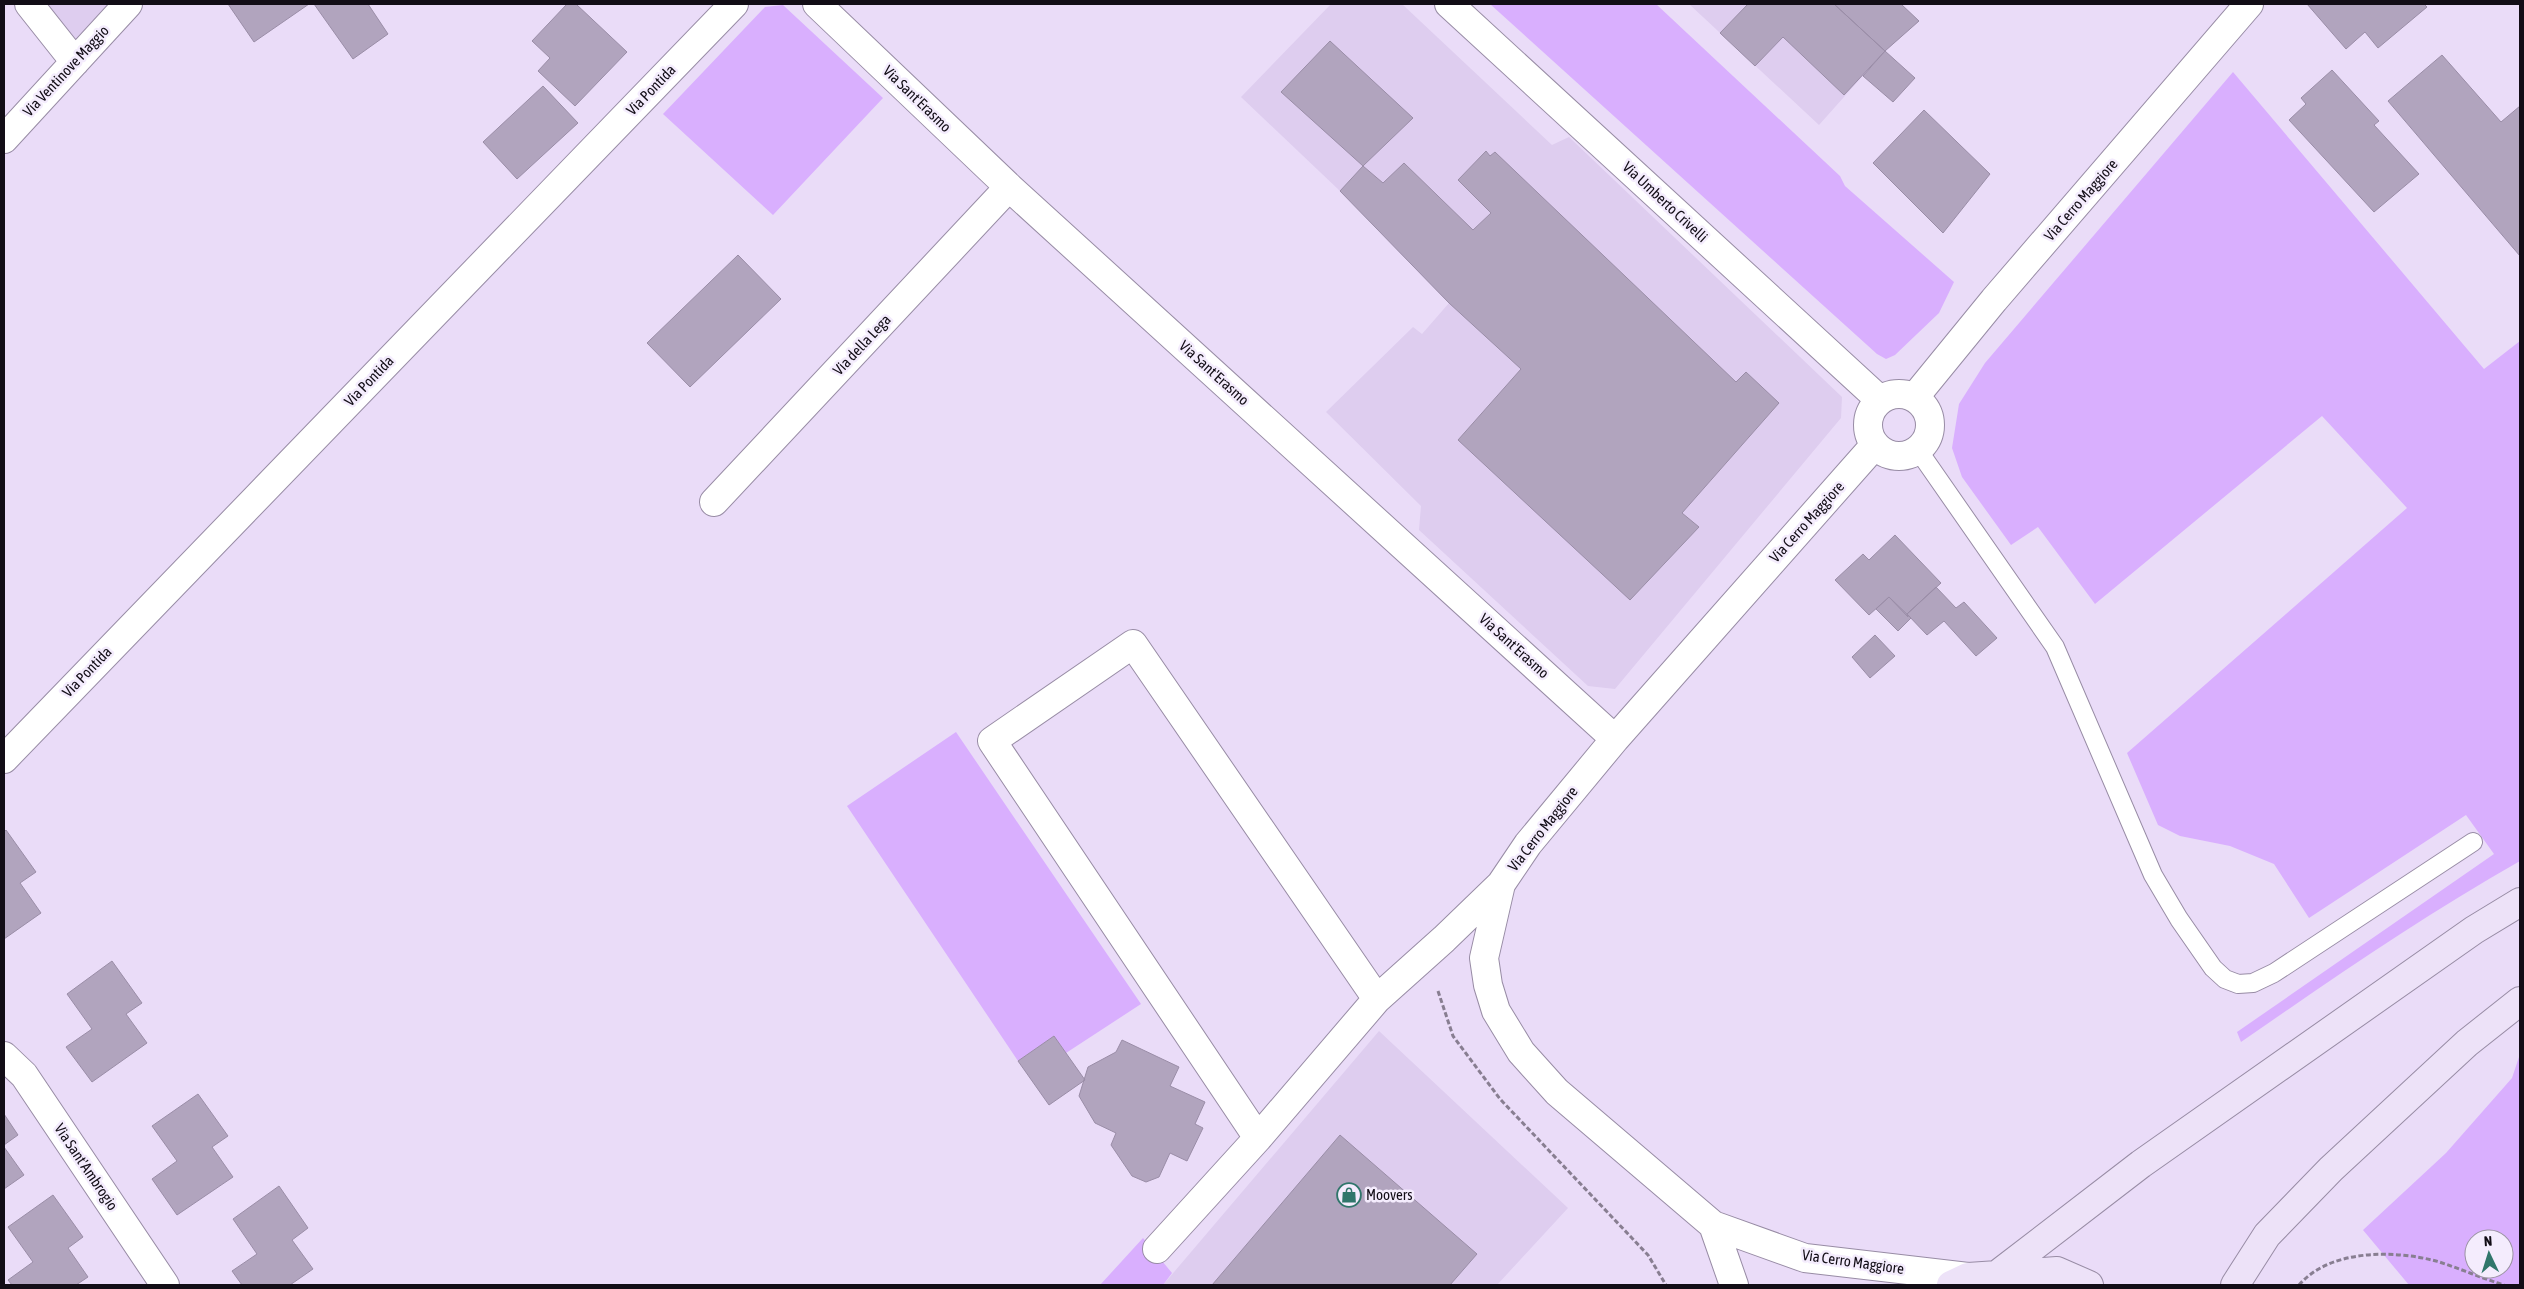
<svg xmlns="http://www.w3.org/2000/svg" width="2524" height="1289" font-family="'Asap Condensed',sans-serif">
<rect width="100%" height="100%" fill="#eadcf8"/>
<!-- built -->
<path fill="#decdef" d="M43,4h70l-38,40z
M1331,4h71l150,141 17,-8 273,260 -1,21 -226,271 -27,-3 -169,-156 2,-24 -95,-94 87,-85 9,7 27,-31 -109,-112 -99,-94z
M1689,4h212l18,17 -34,30 -66,74z
M1379,1031l189,177 -71,77h-334z"/>
<!-- green -->
<path fill="#d9affe" fill-rule="evenodd" d="M1490,4h166l184,172 5,10 109,96 -15,31 -44,42 -9,4 -9,-5z
M783,5l100,93 -110,117 -110,-101 102,-107z
M2233,72l251,297 36,-28v520c-97,55 -188,118 -279,181l-4,-10 257,-178 -28,-39 -157,103 -35,-54 -44,-18 -50,-10 -22,-11 -31,-72 280,-245 -85,-92 -227,188 -57,-77 -27,18 -49,-68 -10,-29 7,-44 26,-41z
M956,732l185,272 -75,49 -12,-17 -36,25 -171,-255z
M2520,1054v231h-111l-46,-55 83,-77 66,-75zM2474,1239h30v30h-30z
M1143,1238l29,35 -9,12h-63z"/>
<!-- building -->
<path fill="#b1a4be" stroke="#9a8da7" d="M228,4h81l-55,38z
M314,4h54l20,30 -35,25z
M567,4h9l51,48 -52,54 -37,-35 12,-13 -18,-17z
M1748,4h86l51,47 -41,44 -61,-58 -28,29 -35,-33z
M1834,4h67l18,17 -34,30z
M2307,4h117l3,3 -49,41 -13,-16 -19,17z
M1330,41l83,77 -50,48 -82,-74z
M1885,51l30,27 -22,24 -30,-26z
M2442,55l59,67 19,-16v150l-132,-155z
M2332,70l47,51 -5,4 45,49 -45,38 -85,-92 17,-16 -5,-6z
M543,86l35,37 -61,56 -34,-37z
M1924,110l66,64 -47,59 -70,-70z
M1486,151l4,5 5,-4 241,230 10,-10 33,31 -97,110 17,14 -69,73 -172,-160 63,-71 -72,-66 -109,-112 23,-25 20,17 21,-20 69,67 18,-17 -33,-33z
M738,255l43,44 -91,88 -43,-44z
M1895,535l46,48 -34,31 1,3 -19,-20 -20,18 -34,-35 28,-26 6,6z
M1936,587l20,21 8,-6 33,36 -21,18 -32,-35 -17,14 -20,-21z
M1889,597l22,21 -13,13 -22,-22z
M1875,635l20,21 -25,22 -18,-21z
M6,830l30,42 -16,11 21,30 -37,26v-107z
M112,961l30,42 -16,11 21,29 -55,39 -26,-35 26,-18 -25,-35z
M1054,1036l31,44 -36,25 -31,-44z
M1122,1040l57,27 -9,19 35,16 -10,22 8,4 -16,33 -17,-8 -11,24 -13,5 -14,-6 -21,-31 5,-12 -21,-10 -16,-27 9,-29 28,-15z
M198,1094l30,42 -16,11 21,30 -56,38 -25,-36 25,-18 -25,-35z
M4,1114l14,21 -14,10z
M1340,1135l137,119 -27,31h-238z
M4,1147l20,28 -20,14z
M279,1186l29,42 -16,12 21,29 -23,16h-48l-10,-14 25,-17 -24,-35z
M53,1195l30,42 -15,11 20,29 -12,8h-64l-4,-5 25,-18 -25,-35z"/>
<g fill="none" stroke-linecap="round" stroke-linejoin="round">
<!-- lane casing -->
<g stroke="#988ca5" stroke-width="20">
<path id="lane" d="M1918,450l137,197 98,228 26,44 34,49 12,11 13,5 15,-1 21,-10 199,-131"/>
</g>
<!-- street casing -->
<g stroke="#988ca5" stroke-width="30">
<path id="street" d="M29,4l46,58
M817,4l192,183 606,552
M1449,4l431,396
M4,139l124,-135
M1868 425a31 31 0 1 1 62 0a31 31 0 1 1-62 0Z
M1914,398l80,-98 255,-296
M1874,446l-259,293 -87,105 -27,40 -17,74 4,27 8,26 25,41 36,40 156,133 92,33 163,19
M714,502l295,-315
M4,759l730,-755
M1377,999l-244,-355 -141,97 266,397 119,-139 67,-60 57,-55
M4,1056l20,19 141,210
M1713,1225l21,60
M1157,1249l101,-111"/>
</g>
<!-- secondary casing -->
<g stroke="#988ca5" stroke-width="30">
<path id="secondary" d="M1998,1274l143,-110 333,-234 46,-28
M1951,1285l17,-8 89,-6 32,14
M2235,1285l32,-50 64,-66 136,-126 53,-42"/>
</g>
<!-- path -->
<path stroke="#887e91" stroke-width="3" stroke-dasharray="5 2.5" stroke-linecap="butt" d="M1438,991l15,45 47,63 148,156 18,30
M2299,1285c31,-36 95,-35 137,-24 23,7 45,17 68,24"/>
<!-- lane -->
<use href="#lane" stroke="#fff" stroke-width="18"/>
<!-- street -->
<use href="#street" stroke="#fff" stroke-width="28"/>
<!-- secondary -->
<use href="#secondary" stroke="#ede2f8" stroke-width="28"/>
</g>
<!-- icons -->
<defs>
<g id="shop-ring" transform="scale(1.25)"><circle r="9.5" fill="#f4ecfd" stroke="#30766b" stroke-width="1.5"/><path d="M-5-2.5h2.3a2.7 3.5 0 0 1 5.4 0H5L5.5 6h-11ZM-1.5-2.5h3a1.5 2.3 0 0 0-3 0Z" fill="#30766b"/></g>
</defs>
<g fill-rule="evenodd">
<use href="#shop-ring" x="1349" y="1195"/>
</g>
<g text-anchor="middle" stroke-width="5" stroke-linejoin="round" paint-order="stroke">
<!-- street labels -->
<g font-size="15" fill="#120d16" stroke="#f4ecfd">
<text transform="translate(66 71) rotate(-47)" y="5">Via Ventinove Maggio</text>
<text transform="translate(651 90) rotate(-46)" y="5">Via Pontida</text>
<text transform="translate(917 99) rotate(44)" y="5">Via Sant'Erasmo</text>
<text transform="translate(2081 200) rotate(-49)" y="5">Via Cerro Maggiore</text>
<text transform="translate(1665 202) rotate(43)" y="5">Via Umberto Crivelli</text>
<text transform="translate(862 345) rotate(-47)" y="5">Via della Lega</text>
<text transform="translate(1214 373) rotate(42)" y="5">Via Sant'Erasmo</text>
<text transform="translate(369 381) rotate(-46)" y="5">Via Pontida</text>
<text transform="translate(1807 522) rotate(-48)" y="5">Via Cerro Maggiore</text>
<text transform="translate(1514 646) rotate(42)" y="5">Via Sant'Erasmo</text>
<text transform="translate(87 672) rotate(-46)" y="5">Via Pontida</text>
<text transform="translate(1543 829) rotate(-52)" y="5">Via Cerro Maggiore</text>
<text transform="translate(86 1167) rotate(56)" y="5">Via Sant'Ambrogio</text>
<text transform="translate(1853 1262) rotate(8)" y="5">Via Cerro Maggiore</text>
</g>
<!-- poi labels -->
<g font-size="15" fill="#120d16" stroke="#f4ecfd" text-anchor="start">
<text x="1366" y="1200">Moovers</text>
</g>
</g>
<!-- border -->
<rect width="2524" height="1289" fill="none" stroke="#120d16" stroke-width="10"/>
<!-- north arrow -->
<g transform="translate(2489 1254) rotate(356)"><circle r="24" fill="#f4ecfd" stroke="#9a93a1"/>
<path d="M0-4L9 19L0 12L-9 19Z" fill="#30766b"/>
<text y="-8" font-size="14" font-weight="bold" text-anchor="middle" fill="#120d16">N</text>
</g>
</svg>
